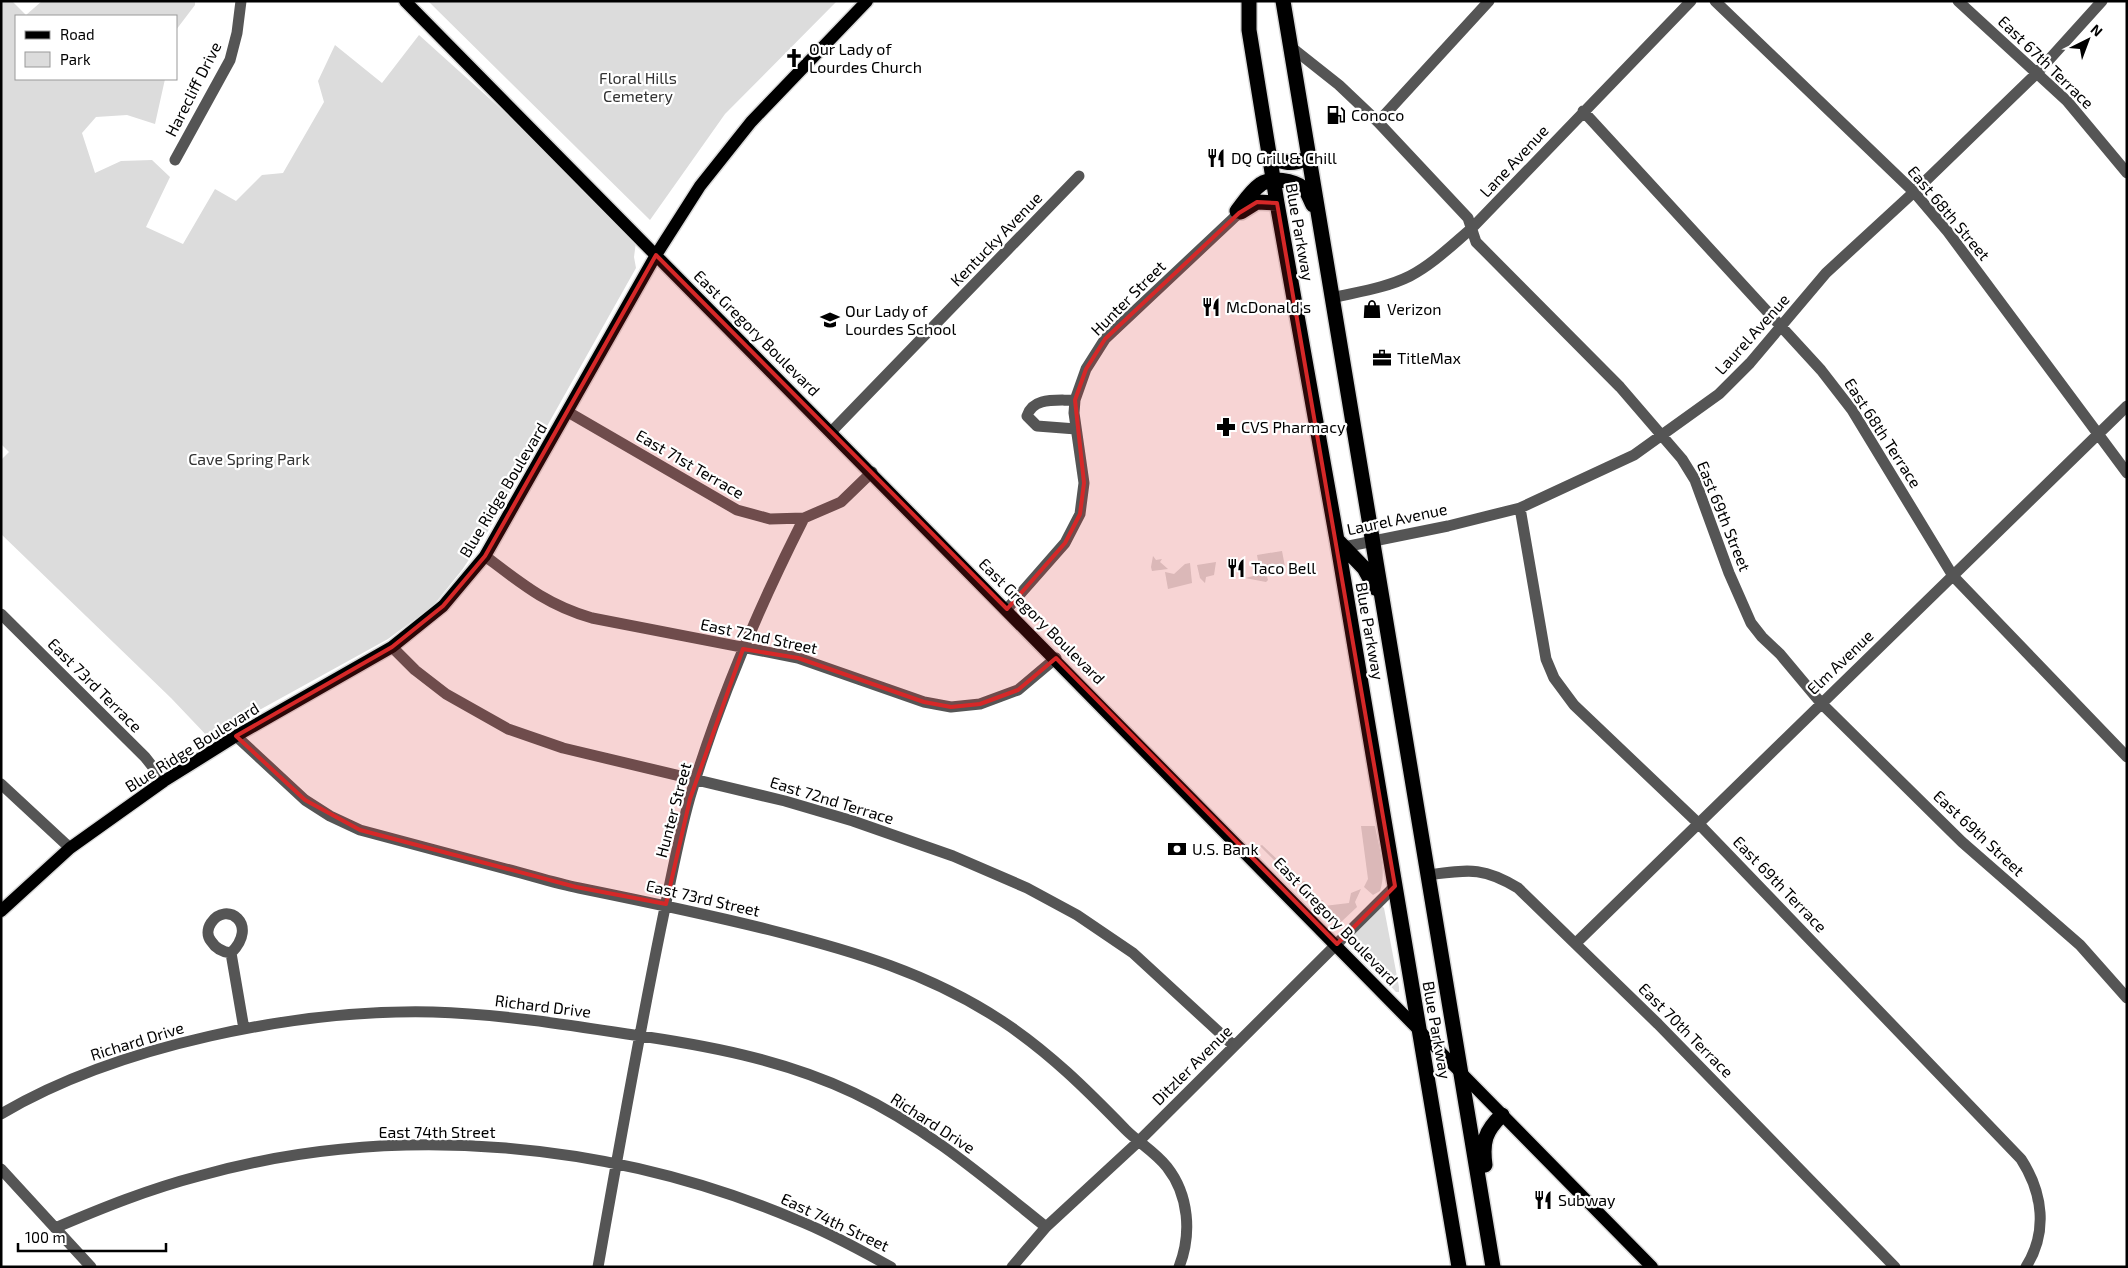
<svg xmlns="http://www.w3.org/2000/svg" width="2128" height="1268" font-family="'Exo 2',sans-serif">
<rect width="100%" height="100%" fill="#fff"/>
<!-- green -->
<path fill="#dcdcdc" d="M1,1h11l14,14 16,-14h153v4l-19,25v-14h-160v63h149l-10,45 -28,-9 -31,2 -14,16 13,40 26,-12 31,-1 18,17 -24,50 37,17 32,-55 21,12 26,-26 21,-2 41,-71 -6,-21 17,-36 47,38 37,-48 120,108 97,99 -2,15 2,11 -148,263 -26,39 -29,36 -45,33 -179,99 -38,-40 -170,-164v-74l8,-8 -8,-8z
M428,1h409l-112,113 -75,106z
M1282,551l3,16 -25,4 -3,-16z
M1153,556l3,4 6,-1 -2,3 8,7 -16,2 -1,-4z
M1216,562l-2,13 -8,2 -1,6 -5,-5 -3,-13z
M1190,563l2,20 -24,6 -3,-17 9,2 11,-10z
M1266,573l2,7 -2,2 -21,-4z
M1361,826h14c4,22 12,44 5,65l-7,4 -9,-8 4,-8z
M1262,845l21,20c9,3 13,15 23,17l1,9 -3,-1 -44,-44z
M1361,889l-6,13 2,5 -17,16 -21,-17v-4l4,-2 1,6 25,-3 2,-10z
M1381,905l3,3 15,79v5h-3l-46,-51 2,-8z"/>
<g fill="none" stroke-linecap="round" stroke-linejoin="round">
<!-- major casing -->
<g stroke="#dbdbdb" stroke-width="15">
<path id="major" d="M405,1c417,421 831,844 1247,1266
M1,911l69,-63 94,-67 72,-45 156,-89 51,-41 42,-50 171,-301 44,-69 51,-64 116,-121"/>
</g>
<!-- highway casing -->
<g stroke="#dbdbdb" stroke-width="18">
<path id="highway" d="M1249,1v29l28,173 60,337 122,727
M1283,1l210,1266
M1269,155c14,9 23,10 39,3
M1237,211c7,-9 14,-20 24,-27 11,-7 32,-4 42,4 5,3 7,12 10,17
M1241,212l16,-10 20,1
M1337,540l27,28 11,20
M1485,1165c-3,-23 0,-34 17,-50"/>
</g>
<!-- minor -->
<path stroke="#555" stroke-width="11" d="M1715,1l199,191 34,40 179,241
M1958,1l109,100 60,72
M1291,47l48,38 39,37 90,96 8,24 144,145 62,72 13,21 34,93 22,50 11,14 18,17 41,49 141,139 118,103 47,53
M1583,111l238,259 31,40 101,166 174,181
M1378,122l111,-121
M175,160l55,-100 7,-27 4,-32
M1332,298c25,-6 54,-10 78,-22 23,-12 42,-31 61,-47l220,-228
M1075,400c-17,1 -42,-4 -48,16l10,10 39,3
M568,412l169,98 33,9 34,-1
M831,432l248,-256
M1520,508l26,151 8,19 20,27 124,118 323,336c22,34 27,73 5,108
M1339,548l109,-22 72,-18 114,-53 85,-61 31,-31 76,-90 88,-81 122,-118 66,-73
M485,556c37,28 62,49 107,62l206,40 126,44 27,5 29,-3 38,-14 38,-32
M1007,609l58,-66 15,-29 4,-31 -10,-70 1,-13 11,-31 19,-30 134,-126
M1,614l144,143 19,24
M392,647l23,23 31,24 62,35 55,19 222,53 68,20 100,35 74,32 50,27 56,38 100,92
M236,736l69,64 25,16 30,14c49,13 97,26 146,39 24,6 48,14 73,19 64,13 127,26 191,42 83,21 159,43 232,91 47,31 85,69 124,109 13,13 29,22 41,37 22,28 25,67 12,100
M1,784l69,64
M1427,875c41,-5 55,-9 91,13l140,136 237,243
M1576,943l551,-537
M231,953c-9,-1 -15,-4 -20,-12 -4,-5 -4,-12 0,-18 15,-23 49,1 20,30l13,76
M1,1114c117,-69 297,-105 432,-102 65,2 130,12 194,22 78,11 155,25 227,59 72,34 131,85 192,134
M1,1169l90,98
M55,1228c47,-20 94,-39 144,-52 196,-55 412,-35 598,44 33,13 63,30 94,47
M598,1267c20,-114 40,-227 63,-340 9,-43 17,-88 29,-130 29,-97 69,-190 114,-279l37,-16 31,-30
M1012,1267l34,-40 92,-85 257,-256"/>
<!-- major -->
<use href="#major" stroke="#000" stroke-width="12"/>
<!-- highway -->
<use href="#highway" stroke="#000" stroke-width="15"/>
</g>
<!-- marked area -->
<path fill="#d62828" fill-opacity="0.2" stroke="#d62828" stroke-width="4" stroke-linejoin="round" d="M1257,202l20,1 118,683 -58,58 -281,-286 -38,32 -38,14 -29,3 -27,-5 -126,-44 -55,-9 -53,150 -24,105 -90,-17 -216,-57 -55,-30 -69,-64 156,-89 51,-41 42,-50 171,-301 351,354 58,-66 15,-29 4,-31 -9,-83 11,-31 19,-30 134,-126z"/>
<!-- icons -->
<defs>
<g id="church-bare" transform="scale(1.5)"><path d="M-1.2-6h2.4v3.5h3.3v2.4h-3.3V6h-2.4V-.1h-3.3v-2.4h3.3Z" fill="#000" stroke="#fff" stroke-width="2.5" paint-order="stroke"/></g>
<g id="fuel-bare" transform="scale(1.5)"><path d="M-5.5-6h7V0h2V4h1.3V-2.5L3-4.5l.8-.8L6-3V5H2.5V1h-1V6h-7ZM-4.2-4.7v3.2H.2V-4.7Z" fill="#000" stroke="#fff" stroke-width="2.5" paint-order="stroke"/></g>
<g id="restaurant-bare" transform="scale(1.5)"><path d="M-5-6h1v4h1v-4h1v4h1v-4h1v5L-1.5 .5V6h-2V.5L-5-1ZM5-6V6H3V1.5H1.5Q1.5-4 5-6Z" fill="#000" stroke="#fff" stroke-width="2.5" paint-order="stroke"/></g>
<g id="shop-bare" transform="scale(1.5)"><path d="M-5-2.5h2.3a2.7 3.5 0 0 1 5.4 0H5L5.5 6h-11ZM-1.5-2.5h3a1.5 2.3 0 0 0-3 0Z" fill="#000" stroke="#fff" stroke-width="2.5" paint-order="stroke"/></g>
<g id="school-bare" transform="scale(1.5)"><path d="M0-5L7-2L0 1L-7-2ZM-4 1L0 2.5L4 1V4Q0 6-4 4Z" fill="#000" stroke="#fff" stroke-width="2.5" paint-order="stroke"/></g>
<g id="office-bare" transform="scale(1.5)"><path d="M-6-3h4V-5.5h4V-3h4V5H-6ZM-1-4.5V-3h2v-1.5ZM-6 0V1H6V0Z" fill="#000" stroke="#fff" stroke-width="2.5" paint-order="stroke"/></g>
<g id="pharmacy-bare" transform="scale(1.5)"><path d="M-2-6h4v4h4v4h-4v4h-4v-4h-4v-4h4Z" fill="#000" stroke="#fff" stroke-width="2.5" paint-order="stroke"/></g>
<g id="bank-bare" transform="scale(1.5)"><path d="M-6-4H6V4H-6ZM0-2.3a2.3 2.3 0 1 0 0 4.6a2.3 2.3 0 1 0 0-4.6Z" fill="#000" stroke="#fff" stroke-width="2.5" paint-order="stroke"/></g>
</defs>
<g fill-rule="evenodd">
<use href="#church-bare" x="794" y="58"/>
<use href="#fuel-bare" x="1336" y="115"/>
<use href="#restaurant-bare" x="1216" y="158"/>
<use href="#restaurant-bare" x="1211" y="307"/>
<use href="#shop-bare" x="1372" y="309"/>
<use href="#school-bare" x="830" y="320"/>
<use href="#office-bare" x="1382" y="358"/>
<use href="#pharmacy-bare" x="1226" y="427"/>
<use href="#restaurant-bare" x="1236" y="568"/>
<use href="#bank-bare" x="1177" y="849"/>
<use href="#restaurant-bare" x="1543" y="1200"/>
</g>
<g text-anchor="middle" stroke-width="4.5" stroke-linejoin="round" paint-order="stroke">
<!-- poi labels -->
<g font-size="16" fill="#000" stroke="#fff" text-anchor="start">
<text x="809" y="55">Our Lady of<tspan x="809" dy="18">Lourdes Church</tspan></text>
<text x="1351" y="121">Conoco</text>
<text x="1231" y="164">DQ Grill &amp; Chill</text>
<text x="1226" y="313">McDonald's</text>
<text x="1387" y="315">Verizon</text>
<text x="845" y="317">Our Lady of<tspan x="845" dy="18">Lourdes School</tspan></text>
<text x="1397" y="364">TitleMax</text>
<text x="1241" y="433">CVS Pharmacy</text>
<text x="1251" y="574">Taco Bell</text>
<text x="1192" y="855">U.S. Bank</text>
<text x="1558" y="1206">Subway</text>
</g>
<!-- street labels -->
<g font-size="16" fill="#000" stroke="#fff">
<text transform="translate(2046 62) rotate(44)" y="6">East 67th Terrace</text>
<text transform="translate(193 89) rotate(-63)" y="6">Harecliff Drive</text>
<text transform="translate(1514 161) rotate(-47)" y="6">Lane Avenue</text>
<text transform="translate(1949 213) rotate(50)" y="6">East 68th Street</text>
<text transform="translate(1300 232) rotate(80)" y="6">Blue Parkway</text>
<text transform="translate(996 239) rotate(-46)" y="6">Kentucky Avenue</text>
<text transform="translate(1128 298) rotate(-45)" y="6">Hunter Street</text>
<text transform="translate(757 333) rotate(45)" y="6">East Gregory Boulevard</text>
<text transform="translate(1752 334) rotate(-48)" y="6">Laurel Avenue</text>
<text transform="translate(1883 433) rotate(57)" y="6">East 68th Terrace</text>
<text transform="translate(690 464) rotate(30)" y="6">East 71st Terrace</text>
<text transform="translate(503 490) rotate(-59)" y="6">Blue Ridge Boulevard</text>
<text transform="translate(1724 516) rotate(68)" y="6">East 69th Street</text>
<text transform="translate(1397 519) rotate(-12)" y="6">Laurel Avenue</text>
<text transform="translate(1042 621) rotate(45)" y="6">East Gregory Boulevard</text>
<text transform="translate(1370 631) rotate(80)" y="6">Blue Parkway</text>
<text transform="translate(759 636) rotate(12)" y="6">East 72nd Street</text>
<text transform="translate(1840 662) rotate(-44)" y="6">Elm Avenue</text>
<text transform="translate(95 685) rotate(45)" y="6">East 73rd Terrace</text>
<text transform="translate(192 747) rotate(-32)" y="6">Blue Ridge Boulevard</text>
<text transform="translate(832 800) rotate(17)" y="6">East 72nd Terrace</text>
<text transform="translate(673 810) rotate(-75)" y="6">Hunter Street</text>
<text transform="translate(1979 833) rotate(43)" y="6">East 69th Street</text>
<text transform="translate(1780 884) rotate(46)" y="6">East 69th Terrace</text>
<text transform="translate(703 898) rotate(13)" y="6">East 73rd Street</text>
<text transform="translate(1336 921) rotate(46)" y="6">East Gregory Boulevard</text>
<text transform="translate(543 1006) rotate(7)" y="6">Richard Drive</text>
<text transform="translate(1437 1030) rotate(80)" y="6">Blue Parkway</text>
<text transform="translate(1686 1030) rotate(45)" y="6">East 70th Terrace</text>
<text transform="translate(137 1041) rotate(-17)" y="6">Richard Drive</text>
<text transform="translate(1192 1065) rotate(-45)" y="6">Ditzler Avenue</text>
<text transform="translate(933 1123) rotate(33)" y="6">Richard Drive</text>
<text x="437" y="1138">East 74th Street</text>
<text transform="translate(835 1222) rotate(25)" y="6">East 74th Street</text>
</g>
<!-- park labels -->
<g font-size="16" fill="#333" stroke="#fff">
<text x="638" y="84">Floral Hills<tspan x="638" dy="18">Cemetery</tspan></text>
<text x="249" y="465">Cave Spring Park</text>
</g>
</g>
<!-- border -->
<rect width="2128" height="1268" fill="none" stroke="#000000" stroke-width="5"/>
<!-- legend -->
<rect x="15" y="15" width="162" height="65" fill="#ffffff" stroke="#999999"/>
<rect x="25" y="31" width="25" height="8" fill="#000000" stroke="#999999"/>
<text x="60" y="40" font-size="15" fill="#000000">Road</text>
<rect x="25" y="52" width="25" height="15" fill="#dcdcdc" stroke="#999999"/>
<text x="60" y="65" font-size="15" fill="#000000">Park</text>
<!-- north arrow -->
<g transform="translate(2088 40) rotate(42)" stroke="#ffffff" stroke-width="4" paint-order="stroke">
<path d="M0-4L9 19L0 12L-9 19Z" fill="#000000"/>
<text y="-8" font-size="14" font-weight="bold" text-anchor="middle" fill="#000000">N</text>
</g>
<!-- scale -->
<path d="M18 1243v8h148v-8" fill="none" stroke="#000000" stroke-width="2.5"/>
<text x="25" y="1243" font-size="15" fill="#000000" stroke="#ffffff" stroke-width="4" paint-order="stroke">100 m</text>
</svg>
